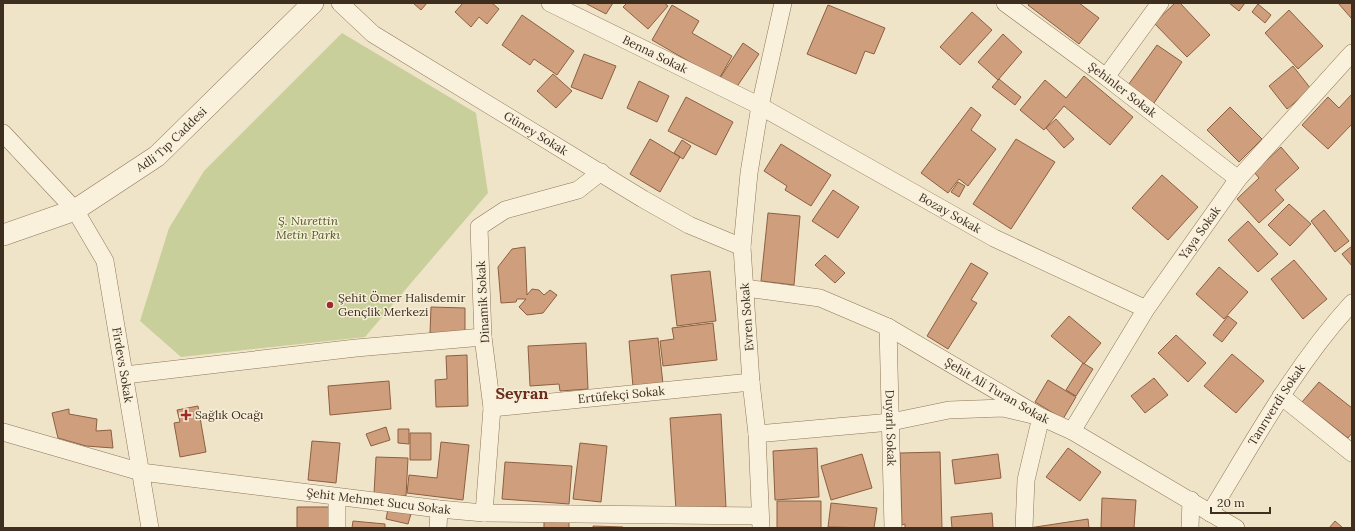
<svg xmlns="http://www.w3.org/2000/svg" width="1355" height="531" font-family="Lora,serif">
<rect width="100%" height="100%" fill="#f0e4c8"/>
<!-- green -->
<path fill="#c9cf9b" d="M342,33l134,80 12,80 -123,144 -184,20 -41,-36 29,-93 35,-57z"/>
<!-- building -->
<path fill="#cf9f7d" stroke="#8d5f41" d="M413,3h14l-6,7z
M463,3h29l7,6 -12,15 -8,-7 -8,10 -16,-15z
M585,3h28l-7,11z
M627,3h37l4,3 -20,23 -25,-22z
M1029,3h50l20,15 -20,26 -51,-39z
M1175,3h5l30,32 -23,22 -33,-34z
M1229,3h16l-6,8z
M1338,3h14v16z
M1258,4l13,11 -6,8 -13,-11z
M672,5l27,16 -7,12 40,23 -13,23 -67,-39z
M828,5l57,23 -11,26 -9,-3 -9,23 -49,-20z
M1289,10l34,36 -25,23 -33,-36z
M972,12l20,18 -32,35 -20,-18z
M522,15l52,36 -17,24 -23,-16 -4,6 -28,-20z
M1003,34l19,18 -24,28 -20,-18z
M743,43l16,11 -23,34 -16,-10z
M1157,45l25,17 -30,44 -26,-18z
M584,54l32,12 -14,33 -31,-12z
M1293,66l18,23 -24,20 -18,-23z
M553,74l19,17 -16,17 -19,-17z
M1084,76l49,41 -23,28 -46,-39 -20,24 -24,-20 25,-30 21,18z
M999,79l22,18 -6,8 -23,-18z
M639,81l30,15 -12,26 -30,-14z
M1352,94v30l-24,25 -26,-24 26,-28 11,11z
M686,97l47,25 -17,33 -48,-24z
M971,107l10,8 -10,15 25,19 -28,37 -9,-7 -11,14 -27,-20z
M1230,107l32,32 -23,23 -32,-32z
M1056,119l18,20 -10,9 -18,-20z
M650,139l30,18 -20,35 -30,-18z
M1016,139l39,23 -44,67 -38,-25z
M682,140l9,6 -8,13 -9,-6z
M781,144l50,31 -20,31 -26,-16 2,-4 -23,-15z
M1281,147l18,21 -24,22 9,10 -25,23 -22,-24 22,-21 -5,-6z
M1162,175l36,32 -30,33 -36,-32z
M958,182l7,4 -6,11 -8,-5z
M833,190l26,17 -21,31 -26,-17z
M1289,204l22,20 -21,22 -22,-21z
M1324,210l25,31 -14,11 -24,-31z
M768,213l32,3 -6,69 -33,-4z
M1248,221l30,33 -20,18 -30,-32z
M1352,246v20l-10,-12z
M525,247l2,48 5,-6 7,1 5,5 6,-5 7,5 -14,18 -16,2 -8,-8 7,-8h-9l-1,3 -15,1 -3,-36 14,-18z
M825,255l20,18 -10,10 -20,-18z
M1294,260l33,39 -24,20 -32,-40z
M971,263l17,10 -17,27 6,3 -29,46 -21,-13z
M1219,267l29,25 -24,27 -28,-25z
M710,271l6,50 -39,5 -6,-51z
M431,307l34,1v26l-35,-1z
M1069,316l32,27 -17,21 -33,-28z
M1228,316l9,7 -15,19 -9,-7z
M713,323l4,37 -54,6 -3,-25 14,-2 -2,-11z
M1176,335l30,28 -18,19 -30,-29z
M658,338l5,46 -30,3 -4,-46z
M586,343l2,46 -28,2 -1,-7 -29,2 -2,-40z
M1232,354l32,27 -28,32 -32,-27z
M467,355l1,51 -32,1 -1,-27 12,-1 -1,-23z
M1083,363l10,6 -17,27 -10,-6z
M1154,378l14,17 -23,18 -14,-17z
M1048,380l28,17 -13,22 -28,-17z
M389,381l2,28 -61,6 -2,-29z
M1319,382l33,26v25l-4,5 -46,-36z
M198,406l8,46 -26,5 -6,-34 6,-1 -3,-12z
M69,409v5l28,5 -1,12 15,-1 2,18 -27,-2 -28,-8 -6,-25z
M721,414l5,93 -50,3 -6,-92z
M386,427l4,13 -19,6 -5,-12z
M398,429h11v15l-11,-1z
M410,433h21v27h-21z
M312,441l28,2 -4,40 -28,-3z
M441,442l28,3 -6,55 -56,-7 2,-18 28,3z
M580,443l27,3 -6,56 -28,-3z
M817,448l2,49 -44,3 -2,-49z
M1068,448l33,24 -21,29 -34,-24z
M940,452l2,76h-37v-4l-3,1 -2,-72z
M862,454l10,34 -41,12 -10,-34z
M998,454l3,24 -46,6 -3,-24z
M376,457l32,1 -2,38 -32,-2z
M505,462l67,4 -3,38 -67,-5z
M1102,498l34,2 -2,28h-33z
M777,501h44v27h-44z
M831,503l46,5 -3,20 -46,-1z
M297,507h32v21h-32z
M388,509l23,5 -3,10 -22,-5z
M992,513l1,15h-41l-1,-11z
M1088,519l1,9h-60z
M544,520h25v8h-25z
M353,521l32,3v4h-33z
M1335,521l8,7h-14z
M593,526l30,1v1h-30z"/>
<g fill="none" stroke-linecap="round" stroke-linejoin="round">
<!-- minor casing -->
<g stroke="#8d765c" stroke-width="18">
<g id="minor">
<path id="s1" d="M340,3l33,31 270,165 46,26 53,22"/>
<path id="s2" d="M550,3l210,103 234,132 152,71"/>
<path id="s3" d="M1005,3l101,74 132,102"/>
<path d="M1106,77l54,-74"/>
<path id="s4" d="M3,133l72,77 30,51 45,267"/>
<path id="s5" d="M745,288l75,10 68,29 153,90 31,14 164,97"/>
<path id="s6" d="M888,327l5,201"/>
<path d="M125,375l231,-27 127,-11"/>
<path d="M1281,396l71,57"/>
<path id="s7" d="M492,408l259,-26"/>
<path id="s8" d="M1072,431l74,-122 92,-130 114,-126"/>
<path id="s9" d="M3,432l138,40 298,37 45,4 276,3"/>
<path d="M757,434l134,-12 58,-12 54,-2 38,9 -15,63 -2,48"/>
<path d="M484,513l8,-105 -9,-71 -4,-110 26,-17 73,-20 23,-18"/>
<path id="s10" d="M1210,513c44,-72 85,-148 142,-210"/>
<path d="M337,528v-31"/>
<path d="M438,528l1,-19"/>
<path d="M761,528l-4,-94 -6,-52 -9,-135 7,-74 11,-67 23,-103"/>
<path d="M1190,528l1,-28"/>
</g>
</g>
<!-- tertiary casing -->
<g stroke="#8d765c" stroke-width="22">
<g id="tertiary">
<path id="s11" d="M3,235l72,-25 82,-54 156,-153"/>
</g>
</g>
<!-- minor -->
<use href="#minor" stroke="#faf1dc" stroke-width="17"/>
<!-- tertiary -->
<use href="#tertiary" stroke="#faf1dc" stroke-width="21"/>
</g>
<!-- markers -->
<g fill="#9e2a2b" stroke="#f7eed8" stroke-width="1.5">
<circle cx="330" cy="305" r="4"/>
<path d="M184 409h4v4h4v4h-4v4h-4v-4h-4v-4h4z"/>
</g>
<g text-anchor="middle" stroke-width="3" stroke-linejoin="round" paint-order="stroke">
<!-- street labels -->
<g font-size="12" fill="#3d2e20" stroke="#f7eed8">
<text dy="4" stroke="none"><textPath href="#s2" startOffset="117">Benna Sokak</textPath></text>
<text dy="4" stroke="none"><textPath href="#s3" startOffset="146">Şehinler Sokak</textPath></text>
<text dy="4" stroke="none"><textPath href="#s1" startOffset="236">Güney Sokak</textPath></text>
<text dy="4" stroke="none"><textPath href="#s11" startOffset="196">Adli Tıp Caddesi</textPath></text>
<text dy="4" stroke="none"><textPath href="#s2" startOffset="452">Bozay Sokak</textPath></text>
<text dy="4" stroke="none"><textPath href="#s8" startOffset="236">Yaya Sokak</textPath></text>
<text transform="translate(483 302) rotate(-93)" y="4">Dinamik Sokak</text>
<text transform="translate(747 317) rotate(-94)" y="4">Evren Sokak</text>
<text dy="4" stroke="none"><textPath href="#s4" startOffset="270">Firdevs Sokak</textPath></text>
<text dy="4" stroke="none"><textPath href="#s5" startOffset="276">Şehit Ali Turan Sokak</textPath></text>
<text dy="4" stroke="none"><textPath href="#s7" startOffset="130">Ertüfekçi Sokak</textPath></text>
<text dy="4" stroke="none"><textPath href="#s10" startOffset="127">Tanrıverdi Sokak</textPath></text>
<text dy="4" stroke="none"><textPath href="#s6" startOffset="101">Duyarlı Sokak</textPath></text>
<text dy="4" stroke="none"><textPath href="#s9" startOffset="383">Şehit Mehmet Sucu Sokak</textPath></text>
</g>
<!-- park labels -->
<g font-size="12" font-style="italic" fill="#4d5a26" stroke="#f7eed8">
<text x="308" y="225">Ş. Nurettin<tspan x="308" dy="14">Metin Parkı</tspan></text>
</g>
<!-- poi labels -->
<g font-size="12" fill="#3d2e20" stroke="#f7eed8" text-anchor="start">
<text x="338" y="302">Şehit Ömer Halisdemir<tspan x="338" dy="14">Gençlik Merkezi</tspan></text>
<text x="195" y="419">Sağlık Ocağı</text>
</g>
<!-- district labels -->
<g font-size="16" font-weight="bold" fill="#6b2e1e" stroke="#f7eed8">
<text x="522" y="399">Seyran</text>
</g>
</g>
<!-- border -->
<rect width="1355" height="531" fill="none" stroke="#3d2e20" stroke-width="8"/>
<!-- scale -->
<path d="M1211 507v6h59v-6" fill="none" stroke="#3d2e20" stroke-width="2"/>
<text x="1217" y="507" font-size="12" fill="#3d2e20" stroke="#f7eed8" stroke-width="3" paint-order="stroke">20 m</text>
</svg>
